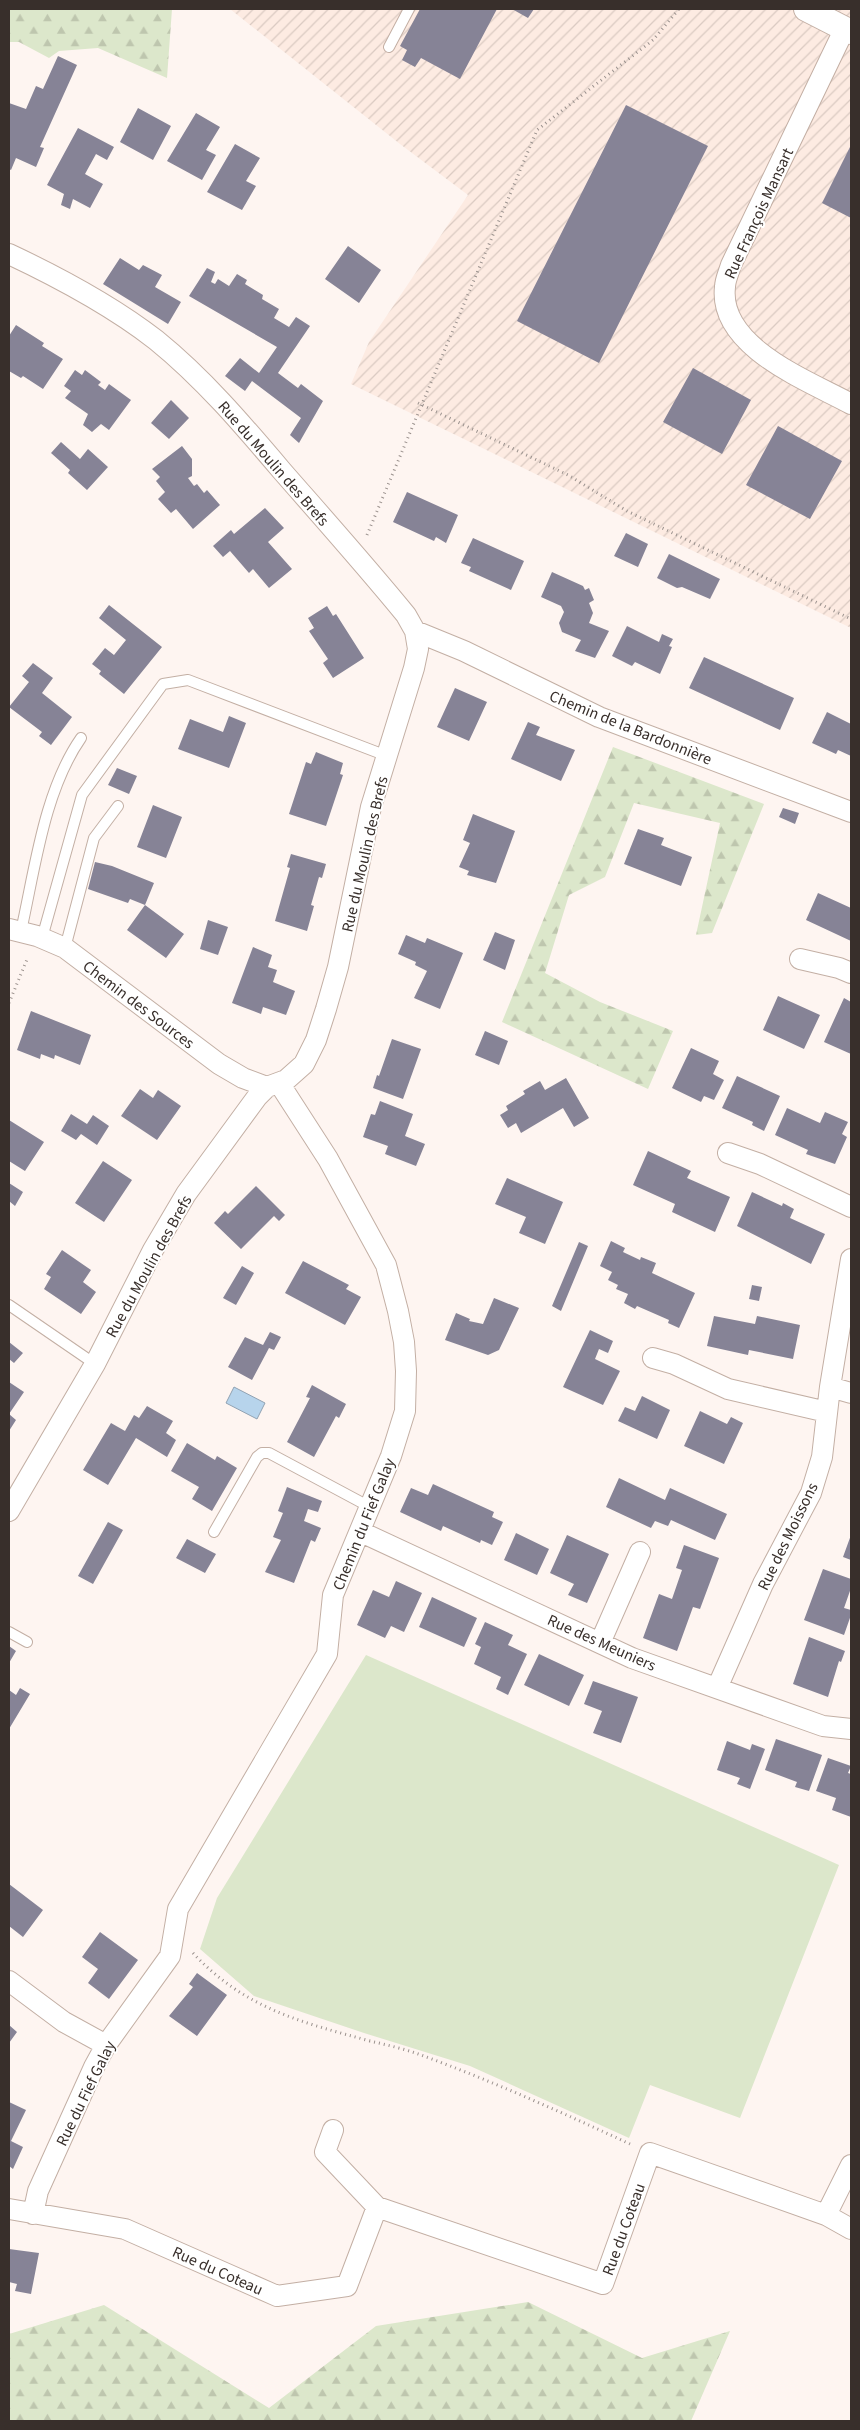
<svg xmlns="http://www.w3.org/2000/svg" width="860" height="2430" font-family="'Source Sans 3',sans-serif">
<defs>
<pattern id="industrial-furrows" width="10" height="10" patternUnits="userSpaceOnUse" patternTransform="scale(1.25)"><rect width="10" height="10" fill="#fdebe2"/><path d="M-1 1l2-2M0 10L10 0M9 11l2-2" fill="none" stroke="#dacac2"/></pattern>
<pattern id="forest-firs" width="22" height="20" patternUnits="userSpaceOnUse" patternTransform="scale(1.25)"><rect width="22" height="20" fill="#dce7cb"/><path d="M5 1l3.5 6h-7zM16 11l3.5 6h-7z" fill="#bec6ae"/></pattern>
</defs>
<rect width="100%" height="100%" fill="#fef5f1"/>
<!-- industrial -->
<path fill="url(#industrial-furrows)" d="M230,9h621v619l-500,-244 18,-42 99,-147 -68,-51z"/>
<!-- grass -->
<path fill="#dce7cb" d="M366,1655l473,210 -99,253 -90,-33 -21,53 -159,-72 -106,-33 -110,-37 -54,-47 17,-51z"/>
<!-- forest -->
<path fill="url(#forest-firs)" d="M9,9h163l-5,69 -69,-30 -39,3 -10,7 -30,-16h-10z
M613,747l151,57 -52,129 -16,2 24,-112 -86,-20 -29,74 -36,18 -24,78 55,29 73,29 -25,58 -146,-67z
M528,2302l114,56 88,-27 -39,90h-682v-87l95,-29 165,103 107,-82z"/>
<!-- water -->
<path fill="#b7d4ec" stroke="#91a2b2" d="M234,1387l31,16 -8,16 -31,-16z"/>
<!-- building -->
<path fill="#868396" d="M420,9h77l-37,70 -39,-21 -6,9 -13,-7 5,-10 -7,-4z
M512,9h22l-6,9z
M58,56l19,9 -37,82 4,1 -8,19 -20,-9 -5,12 -2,-1v-66l17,6 10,-23 7,3z
M626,105l82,41 -109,217 -82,-42z
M138,108l33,18 -18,34 -33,-18z
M196,113l24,14 -14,23 10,5 -14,25 -35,-19z
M78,128l36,19 -7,13 -11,-6 -11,20 18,10 -13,24 -17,-9 -3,10 -9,-4 3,-11 -17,-9z
M235,144l25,14 -14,23 10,5 -14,24 -35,-18z
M851,145v73l-29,-15z
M348,246l33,24 -22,33 -34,-24z
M120,258l19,12 4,-5 19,10 -7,12 26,15 -13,22 -65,-40z
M207,268l8,4 -4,10 4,2 3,-5 11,7 8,-12 10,6 -2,4 18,11 -1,4 17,10 -5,9 15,9 7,-10 14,9 -32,47 20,15 3,-4 22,17 -24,42 -9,-8 11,-17 -49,-37 -7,10 -20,-15 15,-18 19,15 18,-26 -88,-51z
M16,325l28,18 -2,3 21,13 -20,30 -20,-13 -2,2 -12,-7v-35z
M693,368l58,32 -29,54 -59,-32z
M75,370l7,5 3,-5 16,12 -3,3 7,5 4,-6 22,16 -22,30 -8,-6 -9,8 -9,-7 5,-11 -23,-16 6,-7 -7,-5z
M171,400l18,18 -20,21 -18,-16z
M778,426l64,35 -32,58 -64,-34z
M61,442l19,17 8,-10 20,18 -21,23 -19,-17 2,-3 -19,-17z
M182,446l10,13v17l-4,2 6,8 3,-2 7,9 3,-3 13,15 -27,24 -17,-20 -5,4 -13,-14 7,-7 -9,-11 4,-4 -8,-8z
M407,492l51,23 -12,28 -10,-6 -2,4 -41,-19z
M265,508l19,20 -16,14 24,27 -23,19 -16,-19 -4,4 -19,-22 -7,6 -10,-11 18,-16 3,4z
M626,533l22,11 -10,23 -24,-11z
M473,538l51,23 -13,29 -42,-19 2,-4 -10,-4z
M669,554l51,25 -10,20 -28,-12 -5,1 -20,-10z
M552,572l31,14 2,4 4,-2 5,12 -5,3 4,10 -4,10 20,8 -14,27 -20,-7 6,-11 -19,-8 -3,-9 5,-11 -3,-6 -20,-9z
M109,605l53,42 -38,47 -25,-20 2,-3 -9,-7 13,-16 9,7 12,-15 -27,-22z
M327,606l6,10 3,-2 28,44 -31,20 -10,-15 5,-4 -19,-28 5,-3 -6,-10z
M627,626l32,16 3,-8 11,5 -4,7 3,1 -12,27 -25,-12 -3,4 -20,-10z
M704,657l90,41 -14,32 -91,-42z
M33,663l20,15 -11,15 30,24 -21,28 -12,-9 3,-4 -33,-25 20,-25 -7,-6z
M455,688l32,14 -18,39 -32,-14z
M827,712l24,12v32l-13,-6 -2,4 -24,-11z
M229,716l17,7 -17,45 -51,-19 12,-30 33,13z
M528,722l12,5 -4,8 39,15 -14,31 -50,-22z
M316,752l27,11 -3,11 3,1 -17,51 -37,-12 17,-52 5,2z
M117,768l20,8 -8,18 -21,-9z
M153,805l29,12 -16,41 -29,-11z
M783,808l16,5 -4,11 -16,-7z
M473,814l42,17 -19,52 -29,-8 2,-4 -10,-4 11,-24 -7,-3z
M638,829l26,9 -3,7 31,12 -11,29 -57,-22z
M291,854l35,10 -4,14 -3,-1 -8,28 3,1 -7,25 -32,-10 15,-53 -3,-1z
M95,862l17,4 42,17 -9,22 -15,-6 -2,4 -40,-14z
M818,893l33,15v33l-45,-21z
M145,905l39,29 -18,24 -39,-28z
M208,920l20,7 -10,28 -18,-6z
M495,932l20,8 -10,30 -22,-10z
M406,935l19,8 2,-5 36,15 -23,56 -26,-11 13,-27 -12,-6 1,-3 -18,-8z
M253,947l19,8 -4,12 9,3 -4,12 22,9 -9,24 -23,-8 -2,7 -29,-11z
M778,996l42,19 -16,34 -41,-19z
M844,998l7,4v52l-27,-12z
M31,1011l60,24 -11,30 -25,-10 -1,4 -13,-5 -1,5 -23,-9z
M485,1031l23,10 -9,24 -24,-10z
M392,1039l29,10 -18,50 -30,-11 4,-13 2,1z
M691,1048l28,13 -6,13 11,6 -10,20 -10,-4 -3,6 -29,-14z
M737,1076l43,20 -16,35 -12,-6 1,-3 -31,-14z
M566,1078l23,40 -15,9 -11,-19 -42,25 -5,-10 -8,5 -8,-13 8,-5 -2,-4 19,-12 -2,-3 17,-10 5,9z
M140,1089l13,9 5,-8 23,16 -24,34 -36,-24z
M380,1101l33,13 -8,22 20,8 -9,22 -31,-12 3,-8 -25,-9 8,-23 4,1z
M787,1108l33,15 5,-11 23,10 -6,12 5,3 -12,27 -29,-10 2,-4 -33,-15z
M71,1114l16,10 6,-9 16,11 -12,19 -16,-11 -5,6 -15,-9z
M9,1120l35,22 -19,29 -16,-10z
M648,1151l43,20 -4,7 43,19 -15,35 -43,-20 3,-8 -42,-19z
M103,1161l29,19 -28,42 -29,-19z
M507,1178l56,24 -18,42 -26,-11 7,-16 -31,-13z
M9,1183l14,9 -8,14 -6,-5z
M256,1186l29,29 -6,6 -5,-5 -33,33 -27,-26 11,-12 3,3z
M752,1192l30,14 1,-3 11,6 -4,9 35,16 -14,30 -74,-38z
M611,1241l14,7 -2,4 17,8 1,-3 15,6 -4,10 43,20 -16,35 -11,-5 1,-3 -32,-14 -2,3 -11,-6 4,-9 -12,-5 2,-4 -10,-5 4,-8 -12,-6z
M579,1242l9,4 -27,65 -9,-5z
M62,1250l29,20 -8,12 13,10 -15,22 -37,-25 7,-12 -5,-3z
M303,1261l46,24 -3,4 15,8 -16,28 -60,-32z
M242,1266l12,7 -18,32 -13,-7z
M752,1285l10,2 -3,14 -10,-2z
M494,1298l25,10 -20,42 -11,5 -43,-15 11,-27 14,6 -1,2 14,3z
M714,1316l41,8 2,-8 43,9 -7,34 -44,-9 -1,5 -41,-9z
M590,1330l23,11 -5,12 -9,-4 -4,10 25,12 -17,34 -40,-18z
M270,1332l11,5 -7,13 -5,-2 -17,32 -24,-13 17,-30 18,8z
M9,1342l14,11 -9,10 -5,-4z
M9,1382l15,10 -15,22z
M312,1385l34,19 -7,14 -3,-2 -22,41 -27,-15 23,-44 -4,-1z
M642,1396l28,14 -13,29 -39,-18 7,-14 10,4z
M147,1406l26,15 -7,12 10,7 -9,17 -31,-19 -28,47 -25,-15 28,-47 14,8 9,-16 5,3z
M700,1411l27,13 4,-7 12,6 -19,41 -40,-18z
M9,1414l7,6 -7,11z
M187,1443l28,17 2,-4 20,12 -25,43 -20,-12 7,-12 -28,-16z
M619,1478l46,22 5,-12 57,26 -12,26 -44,-20 -3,6 -13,-5 -4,7 -45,-21z
M433,1484l61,28 -2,5 11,5 -11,23 -11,-5 -1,3 -37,-17 -2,5 -41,-19 11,-24 17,7z
M287,1487l35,14 -4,11 -10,-3 -4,12 17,7 -6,14 -4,-2 -17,43 -29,-11 16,-32 -8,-3 10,-24 -5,-2z
M108,1522l15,8 -30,54 -15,-8z
M516,1533l33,16 -12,26 -33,-15z
M567,1535l42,19 -22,49 -19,-8 6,-11 -24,-11z
M851,1535v25l-8,-3z
M187,1539l29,15 -11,19 -29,-15z
M684,1545l35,13 -19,51 -7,-2 -16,44 -34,-13 16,-44 13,5 10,-29 -6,-2z
M823,1569l28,10v9l-7,20 7,2v5l-7,20 -40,-15z
M396,1581l26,12 -18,39 -13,-6 -6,12 -28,-13 16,-35 16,7z
M432,1597l45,21 -13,29 -45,-20z
M485,1622l28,13 -5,10 19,9 -19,41 -12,-6 5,-12 -27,-13 7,-17 -6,-3z
M809,1637l36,14 -4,11 -2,-1 -11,36 -35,-13z
M9,1646l7,5 -7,12z
M539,1654l45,21 -15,31 -45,-21z
M593,1681l45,16 -17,46 -28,-10 9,-22 -18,-7z
M20,1688l10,6 -21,35v-39l7,5z
M776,1739l46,16 -13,36 -14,-4 2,-5 -32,-12z
M727,1741l23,9 2,-6 13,5 -15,40 -13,-5 3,-6 -23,-8z
M828,1758l23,8 -3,7 3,1v43l-19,-7 4,-12 -20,-7z
M9,1884l34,26 -20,27 -14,-11z
M100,1932l38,28 -29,39 -21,-16 10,-14 -16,-12z
M197,1973l30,22 -30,41 -28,-20 24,-29 -4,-3z
M9,2025l8,7 -8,11z
M9,2102l17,8 -15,31 12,6 -10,22 -4,-3z
M9,2249l30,4 -8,41 -16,-3 2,-7 -8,-2z"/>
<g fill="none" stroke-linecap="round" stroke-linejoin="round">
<!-- service casing -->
<g stroke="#c3afa4" stroke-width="12">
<path id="service" d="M389,47l20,-38
M21,931c14,-62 23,-140 60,-193
M42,938l40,-143 81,-111 25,-4 199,76
M65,948l29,-110 24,-32
M9,1305l86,59
M214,1532l43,-75 5,-4h7l101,54
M9,1632l18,10"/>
</g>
<!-- minor casing -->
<g stroke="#c3afa4" stroke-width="22">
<path id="minor" d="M845,28l-114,237c-2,7 -6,15 -6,22 -7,60 84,94 126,117
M9,254c51,24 102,51 147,86 47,38 87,85 126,131 42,48 84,95 124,144l9,16 3,18 -4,19 -43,139 -33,160 -12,42 -10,31 -12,24 -18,16 -19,7 -10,10 -71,97 -33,56 -58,114 -86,147
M415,631l49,20 135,66 252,95
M9,929l28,7 28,12 154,116 24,14 24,9
M800,959l39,9 12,5
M728,1153l32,11 91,43
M653,1358l21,6 54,25 99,23
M830,1387l21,6
M361,1532l271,126 191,68 28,3
M600,1643l40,-91
M717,1688l46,-104 48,-91 11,-36 8,-70 21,-128
M9,1981l55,41 42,23
M333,2130l-8,22 52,55
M9,2209l116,20 152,67 70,-10 30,-79 226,77 47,-131 176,62 25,14
M33,2214l5,-23 56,-124 12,-22 64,-89 8,-47 149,-255 6,-59 58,-139 14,-45 1,-40 -2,-29 -6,-31 -12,-46 -58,-106 -49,-76
M826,2215l25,-50"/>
</g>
<!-- tertiary casing -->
<g stroke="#c3afa4" stroke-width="26">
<path id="tertiary" d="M806,9l45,23"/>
</g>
<!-- path -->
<path stroke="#9a918d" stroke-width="3" stroke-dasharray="1 4" stroke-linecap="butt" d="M418,403l150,72 59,36 224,108
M367,535l170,-405 116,-90 26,-31
M9,1003l19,-46
M193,1953c51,55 107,69 177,88 17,4 35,8 51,14 71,26 140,57 209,89"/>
<!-- service -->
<use href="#service" stroke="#fff" stroke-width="10"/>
<!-- minor -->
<use href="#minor" stroke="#fff" stroke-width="20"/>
<!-- tertiary -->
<use href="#tertiary" stroke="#fff" stroke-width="24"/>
</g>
<g text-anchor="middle" stroke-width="4" stroke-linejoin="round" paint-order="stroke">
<!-- street labels -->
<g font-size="16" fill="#382f2b" stroke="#fff">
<text transform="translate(758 213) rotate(-65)" y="6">Rue François Mansart</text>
<text transform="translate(274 463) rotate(49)" y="6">Rue du Moulin des Brefs</text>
<text transform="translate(631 727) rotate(22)" y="6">Chemin de la Bardonnière</text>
<text transform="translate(364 854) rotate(-77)" y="6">Rue du Moulin des Brefs</text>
<text transform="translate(139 1004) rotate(37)" y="6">Chemin des Sources</text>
<text transform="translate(148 1266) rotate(-61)" y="6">Rue du Moulin des Brefs</text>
<text transform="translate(363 1524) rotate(-68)" y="6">Chemin du Fief Galay</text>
<text transform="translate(787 1536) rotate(-64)" y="6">Rue des Moissons</text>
<text transform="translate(602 1642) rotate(24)" y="6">Rue des Meuniers</text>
<text transform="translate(85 2093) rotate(-64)" y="6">Rue du Fief Galay</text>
<text transform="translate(623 2229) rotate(-70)" y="6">Rue du Coteau</text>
<text transform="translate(218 2270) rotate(24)" y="6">Rue du Coteau</text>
</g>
</g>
<!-- border -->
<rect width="860" height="2430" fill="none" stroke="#382f2b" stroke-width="20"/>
</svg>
